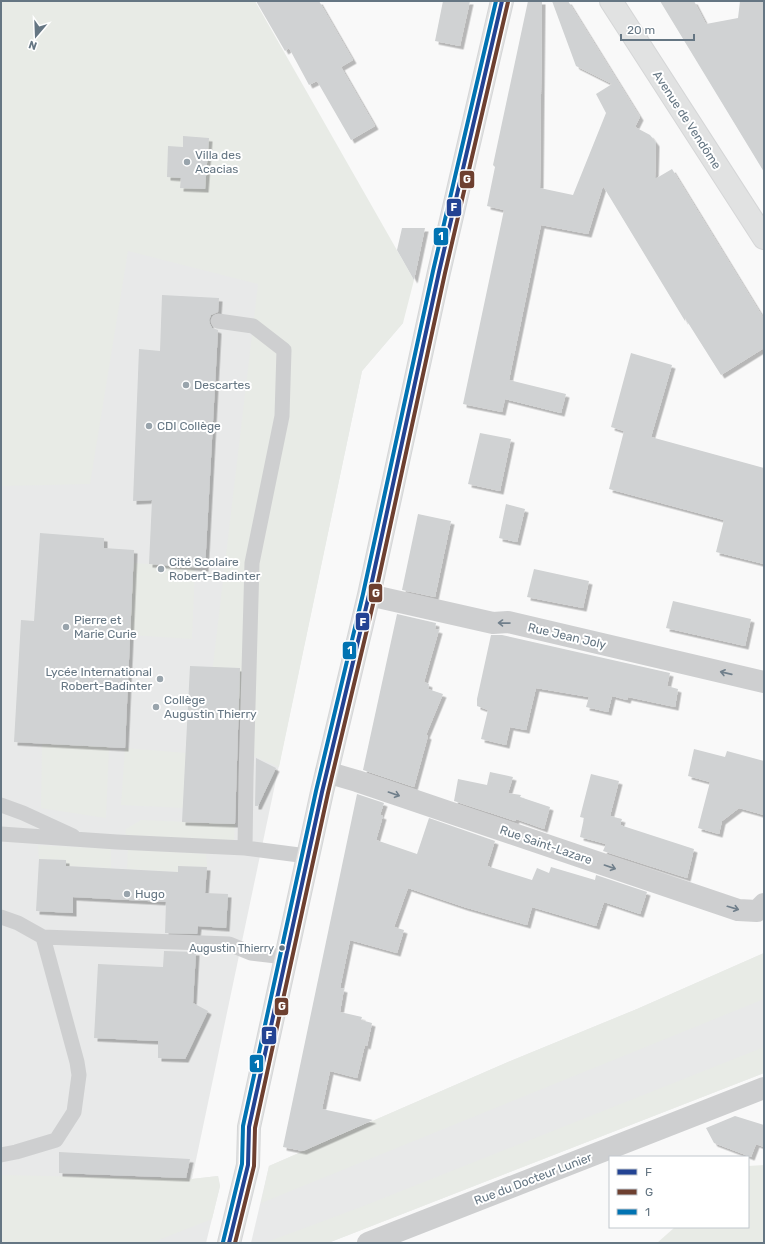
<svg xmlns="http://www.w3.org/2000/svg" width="765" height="1244" font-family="Rubik,sans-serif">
<defs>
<filter id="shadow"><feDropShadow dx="3.5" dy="3.5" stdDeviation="0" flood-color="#0004"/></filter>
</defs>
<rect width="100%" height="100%" fill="#f9f9f9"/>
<!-- built -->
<path fill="#e8e9e9" d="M1,1l402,322 -41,48 -170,808 26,-3 2,10 -14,57h-205z
M764,953v120l-436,170h-77l18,-77 239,-104 129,-53z"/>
<!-- green -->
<path fill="#e8ebe6" d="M1,1h254l159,279 -11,43 -41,48 -83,396 -37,-16 1,-29 -36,-6 51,-432 -130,-33 -38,233 -89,2z
M134,563l61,4 -3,72 -63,-4z
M42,744l67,3 -3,71 -65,-10z
M125,748l61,5 -3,55 -62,-3z
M141,820l94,4 -1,16 -109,-2 1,-9z
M38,845l73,4v19l-45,-2v-6l-27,-1z
M128,849l78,5 1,13 -29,-1v6l-51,-3z
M764,953v46l-503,204 8,-37 239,-104 129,-53z
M764,1047v26l-436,170h-62l1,-1 94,-35z
M764,1165v78h-107l18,-16h73v-61z
M1,1175l191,4 26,-3 2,10 -8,33 -61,24h-150z"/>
<!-- building -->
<path fill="#d0d2d3" filter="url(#shadow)" d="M256,1h63l34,59 -12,7 34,59 -24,14 -34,-59 -8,4 -20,-37 -4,3z
M443,1h27l-10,45 -25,-5z
M528,1h14l-2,187 33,7 33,-82 -10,-19 16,-10 -36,-18 -24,-65h16l72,116 -5,10 15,8 6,8 -1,36 17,-10 92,150v29l-43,27 -36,-57v3l-82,-135 -15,48 -47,-9 -32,155 57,14 -5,19 -56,-14 -3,13 -39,-8 41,-194 -17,-4 8,-39 -2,-2z
M660,1h34l12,23 32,-6 2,-17h24v171z
M183,136l26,2 -4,51 -25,-1 1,-10 -14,-1 1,-31 15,1z
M402,228h23l-11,52 -17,-30z
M162,295l57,3 -1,14 -7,3 -2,5 1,4 2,4 6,2 -13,238 -56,-4 3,-64 -19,1 6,-152 21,2z
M631,353l41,12 -21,72 113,31v96l-48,-12 8,-32 -115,-31 15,-58 -13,-4z
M480,433l31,6 -11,52 -32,-7z
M506,504l19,5 -8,33 -18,-4z
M418,514l33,7 -16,76 -33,-7z
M40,533l64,5v10l30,2 -9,198 -111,-6 7,-122 13,1z
M534,569l55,12 -6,27 -56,-11z
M673,601l78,18 -6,27 -79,-18z
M397,614l39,9 -1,6 4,1 -15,52 5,2 -1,5 15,5 -17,41 2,1 -14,51 -51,-17z
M491,635h11l168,38 -3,13 11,3 -3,18 -47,-10 -1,3 -15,-4 -4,16 -22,-5 3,-10 -53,-9 -10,42 -16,-3 -4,18 -25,-6 7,-29 -11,-4v-7z
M190,666l50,2 -5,156 -53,-2z
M694,749l31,8 2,-6 37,10v54l-25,-7 -17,13 -3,13 -21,-6 12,-46 -22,-6z
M256,758l20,10 -18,38h-3z
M490,772l23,5 -5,16 13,2 -1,2 30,10 -6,22 -28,-10 -1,2 -61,-20 4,-22 29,6z
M591,774l28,7 -9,35 12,3 -2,6 74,24 -7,29 -84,-27 3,-7 -26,-7 4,-19 -4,-1z
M357,794l27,9 -4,12 3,1 -7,24 41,14 12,-36 66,23 -8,25 45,14 5,-12 12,5 2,-6 44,13 1,-5 51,17 -7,22 -36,-12 -8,24 -64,-19 -5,18 -63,-18 -56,-19 -14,39 10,3 -7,23 -47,-13 -10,48 4,1 -4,23 22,5 -1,3 11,3 -5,23 -2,-1 -8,33 -27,-7 -8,38 51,11 -70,31 -20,-4z
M39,859l27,1v6l112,6v-6l29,1 -2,26 23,1 -2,34 -28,-2 -1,8 -32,-1 1,-31 -93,-5v16l-37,-2z
M164,951l32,1 -3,51 15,8 -23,48 -27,-1v-17l-64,-3 4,-74 65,3z
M735,1116l29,9v22l-8,-3 -5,13 -37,-14 -8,-15z
M59,1152l131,7 -4,19 -127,-5z"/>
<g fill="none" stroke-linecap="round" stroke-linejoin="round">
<!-- secondary casing -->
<g stroke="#d5d6d7" stroke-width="24">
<path id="secondary" d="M611,1l153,237
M229,1243l19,-78 1,-38 73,-335 47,-197 70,-323 63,-271"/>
</g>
<!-- lane -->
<path stroke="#cecfd0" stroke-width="15" d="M218,321l35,5 31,24 -2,66 -30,147 -6,214 -1,71
M1,805l22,8 50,23
M1,834l116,8 128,6 62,8
M1,917l17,6 25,14 34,125 2,13 -5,37 -18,28 -40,12 -15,3
M43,937l186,7 22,9 34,4"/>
<!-- street -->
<path stroke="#cecfd0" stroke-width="22" d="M369,595l124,28 15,-1 256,60
M326,772l31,9 381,129 19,1 7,-7
M368,1243l396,-155"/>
<!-- secondary -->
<use href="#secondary" stroke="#e1e2e2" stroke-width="22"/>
<!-- bus-1 casing -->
<g stroke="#fff" stroke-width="7">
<path id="bus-1" d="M229,1243l19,-78 1,-38 73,-335 47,-197 70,-323 63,-271"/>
</g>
<!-- bus-2 casing -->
<g stroke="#fff" stroke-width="7">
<path id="bus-2" d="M235,1243l19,-77 1,-38 73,-335 47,-197 70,-323 63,-271"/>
</g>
<!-- bus-3 casing -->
<g stroke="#fff" stroke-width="7">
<path id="bus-3" d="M223,1242l19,-78 1,-38 73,-335 47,-197 70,-323 63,-270"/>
</g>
<!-- bus-1 -->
<use href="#bus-1" stroke="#234393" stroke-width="4"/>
<!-- bus-2 -->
<use href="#bus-2" stroke="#6e4030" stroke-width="4"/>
<!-- bus-3 -->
<use href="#bus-3" stroke="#0173b2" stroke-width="4"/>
</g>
<!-- one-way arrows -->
<defs><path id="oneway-shaft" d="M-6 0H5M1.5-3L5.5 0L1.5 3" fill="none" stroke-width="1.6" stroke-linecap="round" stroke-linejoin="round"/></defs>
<g stroke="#707f8b">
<use href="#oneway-shaft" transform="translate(504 623) rotate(-179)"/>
<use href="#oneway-shaft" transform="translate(726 673) rotate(-167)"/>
<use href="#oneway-shaft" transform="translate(394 794) rotate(19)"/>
<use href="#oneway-shaft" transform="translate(610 867) rotate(19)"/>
<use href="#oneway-shaft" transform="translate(733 908) rotate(16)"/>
</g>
<!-- markers -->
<g fill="#99a4ac" stroke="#fff" stroke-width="1.5">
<circle cx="187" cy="162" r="4"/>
<circle cx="186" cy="385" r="4"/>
<circle cx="149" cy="426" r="4"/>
<circle cx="161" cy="569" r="4"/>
<circle cx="66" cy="627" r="4"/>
<circle cx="160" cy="679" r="4"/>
<circle cx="156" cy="707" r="4"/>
<circle cx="127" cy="894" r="4"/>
</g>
<circle fill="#657683" stroke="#fff" stroke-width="1.5" cx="282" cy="948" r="3.5"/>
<g text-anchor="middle" stroke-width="4" stroke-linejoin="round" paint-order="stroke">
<!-- bus labels -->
<g font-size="11" fill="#657683" stroke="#fff" text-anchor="end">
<text x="274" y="952">Augustin Thierry</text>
</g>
<!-- street labels -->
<g font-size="12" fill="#657683" stroke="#fff">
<text transform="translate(687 120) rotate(57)" y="4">Avenue de Vendôme</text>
<text transform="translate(567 636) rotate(13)" y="4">Rue Jean Joly</text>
<text transform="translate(546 845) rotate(19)" y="4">Rue Saint-Lazare</text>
<text transform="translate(533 1179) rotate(-21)" y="4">Rue du Docteur Lunier</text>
</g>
<!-- poi labels -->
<g font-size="12" fill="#657683" stroke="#fff" text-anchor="start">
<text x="195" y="159">Villa des<tspan x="195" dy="14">Acacias</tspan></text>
<text x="194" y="389">Descartes</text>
<text x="157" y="430">CDI Collège</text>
<text x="169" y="566">Cité Scolaire<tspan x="169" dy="14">Robert-Badinter</tspan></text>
<text x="74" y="624">Pierre et<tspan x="74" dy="14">Marie Curie</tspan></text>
<text x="152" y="676" text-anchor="end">Lycée International<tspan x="152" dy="14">Robert-Badinter</tspan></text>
<text x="164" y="704">Collège<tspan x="164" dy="14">Augustin Thierry</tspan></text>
<text x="135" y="898">Hugo</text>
</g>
</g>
<g stroke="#fff" stroke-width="1.5">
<rect x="459" y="170" width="16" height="19" rx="4" fill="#6e4030"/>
<rect x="446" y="198" width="16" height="19" rx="4" fill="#234393"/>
<rect x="433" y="227" width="16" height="19" rx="4" fill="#0173b2"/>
<rect x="368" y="583" width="15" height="20" rx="4" fill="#6e4030"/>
<rect x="355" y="612" width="15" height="19" rx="4" fill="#234393"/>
<rect x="342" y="641" width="15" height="19" rx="4" fill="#0173b2"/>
<rect x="274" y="997" width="15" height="19" rx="4" fill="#6e4030"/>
<rect x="261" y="1026" width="16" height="19" rx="4" fill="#234393"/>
<rect x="249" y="1054" width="15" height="19" rx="4" fill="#0173b2"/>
</g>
<g font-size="11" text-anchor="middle" font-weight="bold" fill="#fff">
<text x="467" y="183">G</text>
<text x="454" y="211">F</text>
<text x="441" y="240">1</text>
<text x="376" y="597">G</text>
<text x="363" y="626">F</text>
<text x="350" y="654">1</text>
<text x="282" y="1010">G</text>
<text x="269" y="1039">F</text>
<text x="257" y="1068">1</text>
</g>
<!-- border -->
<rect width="765" height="1244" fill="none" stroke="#657683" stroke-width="4"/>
<!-- legend -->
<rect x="609" y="1156" width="140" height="72" fill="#ffffff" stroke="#c1c8cd"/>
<rect x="617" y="1169" width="20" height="6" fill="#234393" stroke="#c1c8cd"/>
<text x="645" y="1176" font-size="12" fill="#657683">F</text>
<rect x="617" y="1189" width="20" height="6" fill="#6e4030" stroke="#c1c8cd"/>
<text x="645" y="1196" font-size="12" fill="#657683">G</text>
<rect x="617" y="1209" width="20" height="6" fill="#0173b2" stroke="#c1c8cd"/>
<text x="645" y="1216" font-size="12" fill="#657683">1</text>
<!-- north arrow -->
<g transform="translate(36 36) rotate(199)" stroke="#ffffff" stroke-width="3" paint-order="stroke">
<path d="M0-3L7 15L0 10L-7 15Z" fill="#657683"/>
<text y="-6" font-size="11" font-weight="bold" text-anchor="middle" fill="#657683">N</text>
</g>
<!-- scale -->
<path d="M621 34v6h73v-6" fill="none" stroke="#657683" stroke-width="2"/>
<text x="627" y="34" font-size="12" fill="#657683" stroke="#ffffff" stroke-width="3" paint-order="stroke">20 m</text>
</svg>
